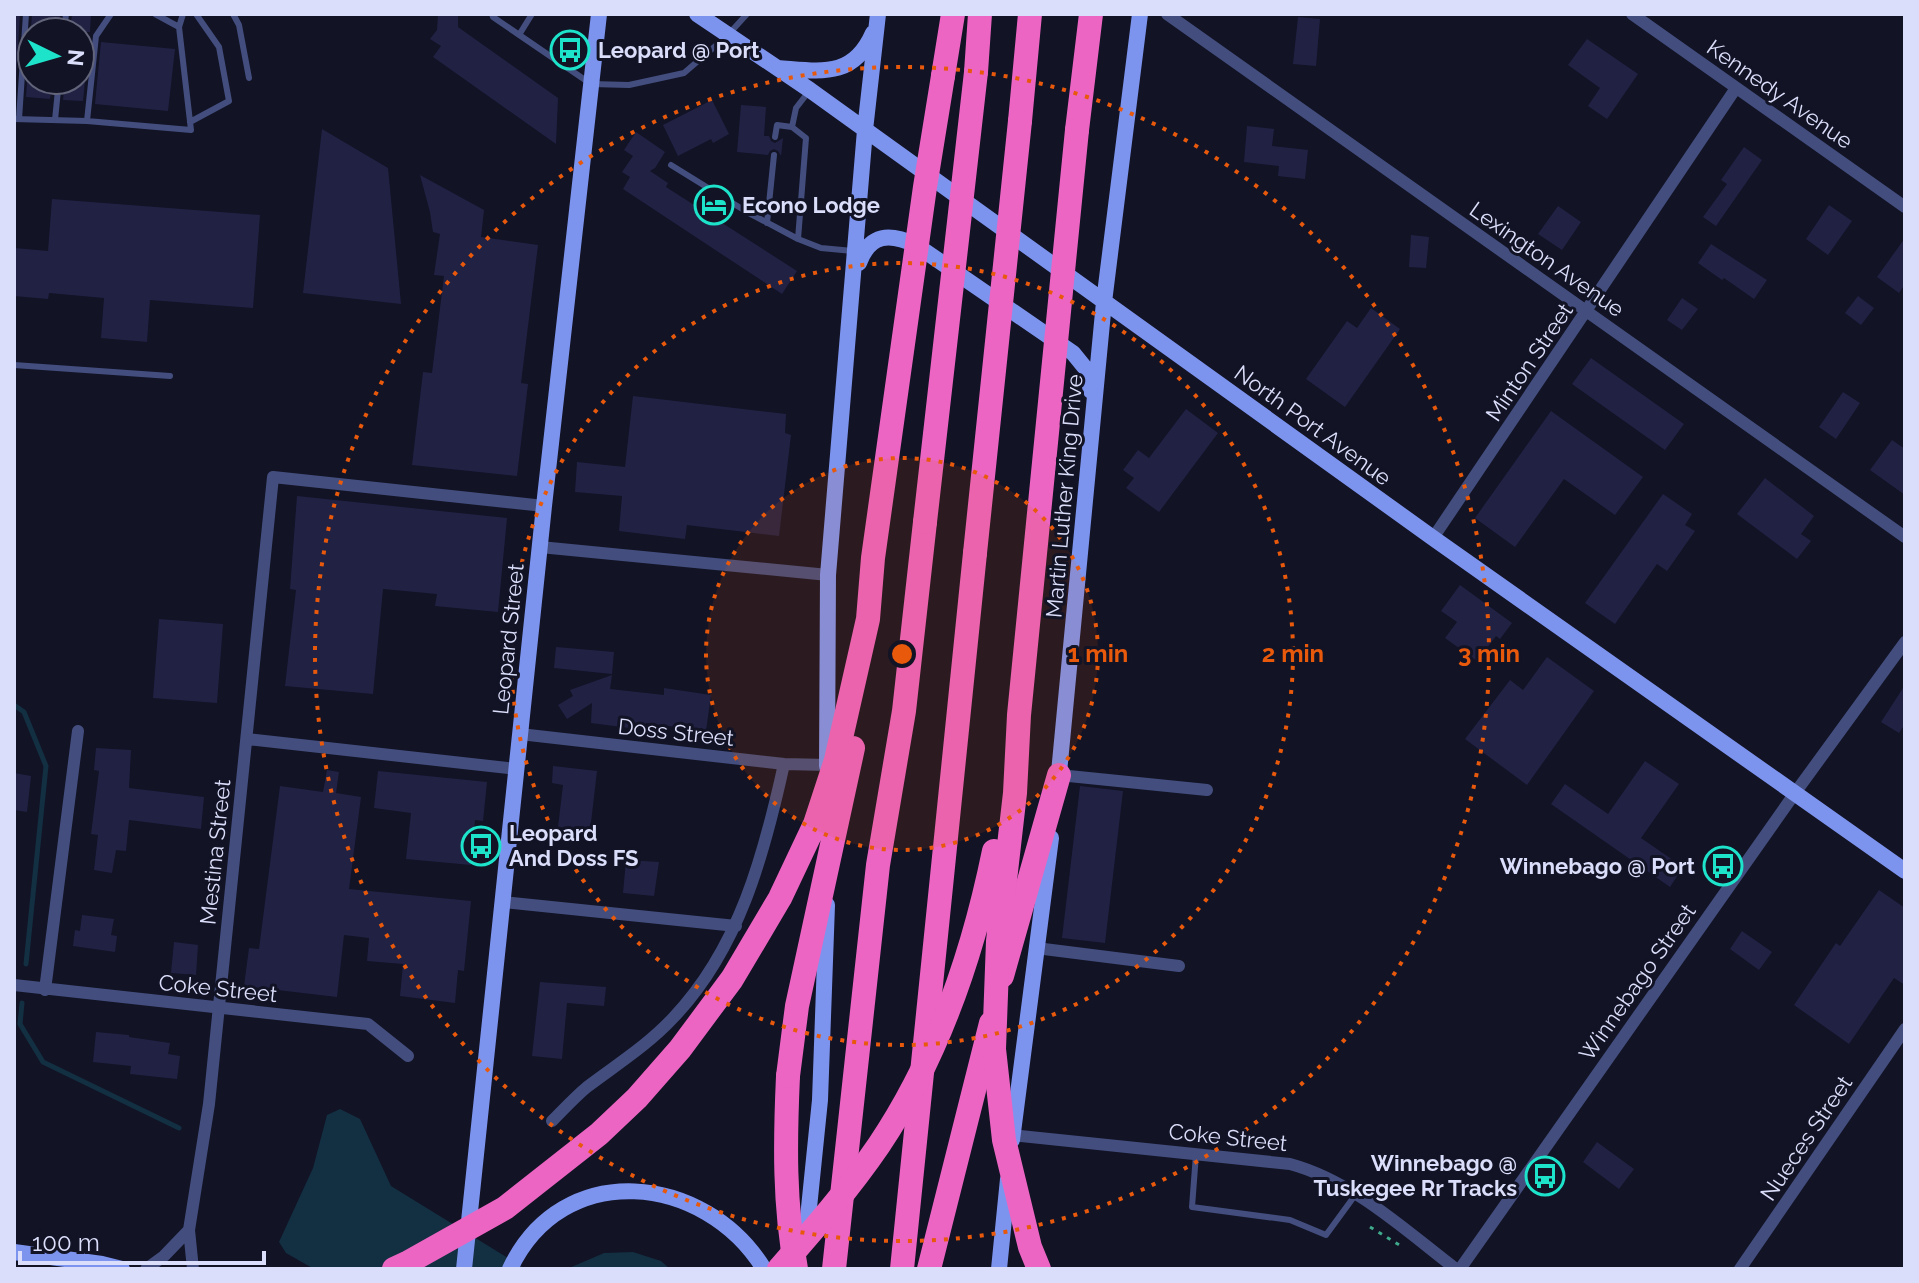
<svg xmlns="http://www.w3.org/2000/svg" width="1919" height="1283" font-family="Raleway,sans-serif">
<rect width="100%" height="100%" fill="#121325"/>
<!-- water -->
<path fill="#132f42" d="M340,1109l20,10 31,67 135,83h-212l-28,-16 -7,-11 34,-74 14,-53z
M633,1252l28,9 9,8h-103l37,-16z"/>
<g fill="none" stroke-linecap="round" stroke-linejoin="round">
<!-- stream -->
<path stroke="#132f42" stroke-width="5" d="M14,705l10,7 22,54 -20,198
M22,1003l-2,21 23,38 136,66"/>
</g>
<!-- building -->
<path fill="#212144" d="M14,14h6l-5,82h-1z
M32,14h28l-2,18h-26v48h21l-3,19 -24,-2z
M72,14h19l-1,18h-20z
M438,14h20v13l100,71 -2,46 -123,-87 8,-11 -11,-7 7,-9z
M1298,17l22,2 -4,47 -23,-2z
M1587,39l51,35 -31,45 -19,-13 12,-18 -32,-23z
M80,40l9,1 -6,60 -20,-1 2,-20h15z
M101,42l74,7 -7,62 -73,-7z
M712,100l17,34 -16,9 -2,-4 -33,17 -15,-31z
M741,105l25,2 -2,29h5l2,5 4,2 8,-5 -2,18 -3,-5 -4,-2 -4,2 -2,4 -31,-3z
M1247,126l27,3 -2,17 36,4 -3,29 -27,-3 1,-10 -35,-4z
M322,129l66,39 13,136 -98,-11z
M636,132l29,20 -10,16 -5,3 18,12 -2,4 131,84 -15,23 -159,-105 7,-12 -8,-5 11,-16 -9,-6z
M1744,147l18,13 -46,66 -13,-9 24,-33 -6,-4z
M420,175l64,35 -3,27 57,8 -17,138 7,1 -11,92 -105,-11 11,-93 9,1 12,-97 -10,-1 6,-41 -7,-2 -3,-20z
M52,199l208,16 -7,93 -103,-8 -3,42 -46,-4 3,-40 -55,-5 -1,6 -34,-3v-48l34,3z
M1829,205l23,16 -24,34 -22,-16z
M1558,206l23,16 -19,28 -24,-16z
M1411,235l18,2 -3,31 -17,-1z
M1905,238v46l-6,9 -22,-16z
M1711,244l56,36 -13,19 -30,-21 -2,2 -24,-17z
M1858,296l16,12 -13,17 -16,-12z
M1682,298l16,11 -16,21 -15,-10z
M1371,308l29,21 -55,78 -39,-28 41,-58 10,7z
M1591,358l93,66 -19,26 -93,-66z
M1843,392l17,11 -24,36 -17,-12z
M633,396l153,18 -1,19 6,2 -12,101 -92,-11 -2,14 -66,-8 3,-35 -47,-4 2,-30 48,5z
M1186,409l32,24 -59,79 -33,-24 8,-10 -11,-8 15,-20 11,8z
M1551,411l92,66 -28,38 -51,-36 -49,68 -40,-29z
M1892,440l13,9v46l-35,-25z
M1765,478l49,38 -13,18 10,7 -14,18 -60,-45z
M1663,494l29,20 -7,11 10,6 -28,40 -10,-7 -42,60 -30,-21z
M297,496l210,22 -9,94 -63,-6 2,-12 -54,-5 -10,105 -88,-8 11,-96 -6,-1z
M1460,585l52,38 -12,16 -4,-3 -19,25 -32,-23 12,-16 -16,-11z
M159,619l64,5 -6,79 -64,-5z
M556,647l58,5 -2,22 -58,-6z
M1547,657l47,34 -67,94 -62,-46 45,-59 13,10z
M612,675l-2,14 54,6v-7l47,7 -5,36 -60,-8 -1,7 -54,-7 1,-20 -25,16 -9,-14 15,-9 -3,-6z
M1905,685v39l-6,9 -18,-11z
M96,748l35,2 -2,38 75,9 -3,32 -72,-9 -3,31 -10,-1 -4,23 -18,-3 4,-35 -7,-1 8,-63 -5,-1z
M1645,761l34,23 -38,54 42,29 -13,20 -119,-83 14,-20 43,30z
M553,766l44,5 -7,60 -32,-4 5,-42 -11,-2z
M327,770l12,2 -3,21 25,4 -12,92 122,12 -7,70 -6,-1 -3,33 -55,-7 3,-32 -36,-3 2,-23 -25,-3 -7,62 -93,-11 5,-38 10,1 21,-163 43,6z
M378,771l109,11 -4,39 -8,-1 -4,45 -65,-6 5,-46 -37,-5z
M14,773l17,3 -4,36 -13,-2z
M1080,786l43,5 -18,152 -43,-5z
M626,860l33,2 -5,34 -31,-3z
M1879,890l26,18v77l-11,-7 -45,66 -55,-39 42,-62 4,3z
M82,915l32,4 -3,16 6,1 -2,16 -42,-6 2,-16 5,1z
M1742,931l30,21 -13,18 -29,-21z
M174,942l24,3 -2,30 -25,-2z
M540,982l66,5 -2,19 -37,-3 -5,56 -30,-3z
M96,1032l33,3v2l41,6 -2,11 12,2 -3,23 -47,-5 1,-8 -38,-4z
M1597,1142l37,27 -15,20 -36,-27z"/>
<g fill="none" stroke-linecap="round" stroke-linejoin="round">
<!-- path -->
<path stroke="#3faa8c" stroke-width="3" stroke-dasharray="4 6" stroke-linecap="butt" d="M1370,1227l31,19"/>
<!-- service -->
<path stroke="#434e7e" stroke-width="6" d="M155,14l24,13
M233,14l6,11 10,53
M492,14l1,3 98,67 38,1 55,-12 43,-37 20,-22
M64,32l2,-18
M519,35l13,-21
M14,119l73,2 104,9 -12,-103 4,-13
M19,119l7,-105
M55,120l4,-40
M87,121l9,-85 15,-22
M190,122l39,-21 -10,-54 -23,-33
M775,137l2,-12 15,2
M671,165l76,47 51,27 23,9 32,3
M767,223l7,-68
M798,239l8,-101 -14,-11 4,-19 14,-18
M14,365l156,11
M1196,1154l-4,53 98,13 36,15 30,-41"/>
<!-- minor -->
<path stroke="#434e7e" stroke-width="12" d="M1167,14l738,523
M1632,14l273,193
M1433,538l303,-450
M540,547l288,28
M520,734l264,30 43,1
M247,739l270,30
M1059,775l148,15
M503,902l233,24
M1036,948l143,18
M14,985l354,39 40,32
M45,990l33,-259
M552,1121c11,-11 23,-24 35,-34 29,-22 61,-42 86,-69 66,-69 91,-163 111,-254
M1012,1135l278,29c63,17 115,66 166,105
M146,1269l18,-13 25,-26
M193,1269l-4,-39 20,-126 64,-627 271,29
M1460,1269l335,-476 110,-151
M1740,1269l165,-240"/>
<!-- secondary -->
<path stroke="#7d94ef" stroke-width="16" d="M697,14l113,76 623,448 472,333
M778,68c42,3 75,11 95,-35
M859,263c11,-30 31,-30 57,-18l157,108 13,16 5,22
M827,766l1,-191 37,-445 13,-116
M1058,783l46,-481 36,-288
M1012,1140l39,-302
M806,1237l14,-137 7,-195
M14,1252l88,12 20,5
M464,1269l80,-763 55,-492
M510,1269c52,-111 195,-96 254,0
M999,1269l9,-90"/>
<!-- motorway -->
<path stroke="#ec65c3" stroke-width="24" d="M976,72l4,-58
M943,76l10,-62
M1020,121l10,-107
M1077,130l14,-116
M1002,976l57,-201
M788,1076c-3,66 -4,128 8,193
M834,1269l44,-404 26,-154 21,-189
M902,1269l73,-716
M929,1269l62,-246"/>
<!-- motorway-bridge -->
<path stroke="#ec65c3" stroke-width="24" d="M925,522l51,-450
M975,553l45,-432
M788,1076l9,-70 56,-258
M394,1269l13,-6 98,-55 94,-74 38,-36 43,-49 52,-70 48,-81 35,-74 21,-64 32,-141 5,-61 52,-371 18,-111
M779,1269c35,-40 70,-80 100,-124 59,-88 94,-191 115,-294
M1039,1269l-9,-22 -26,-107 -10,-91 4,-108 17,-148 4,-78 58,-585"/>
</g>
<!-- distance rings -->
<circle cx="902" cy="654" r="196" fill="#e8590c" fill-opacity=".12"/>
<g fill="none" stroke="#e8590c" stroke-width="4" stroke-dasharray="4 8">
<circle cx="902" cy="654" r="196"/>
<circle cx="902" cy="654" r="391"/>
<circle cx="902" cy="654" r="587"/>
</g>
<!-- icons -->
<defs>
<g id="bus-ring" transform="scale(2)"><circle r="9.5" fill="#121325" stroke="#1ee3cb" stroke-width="1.5"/><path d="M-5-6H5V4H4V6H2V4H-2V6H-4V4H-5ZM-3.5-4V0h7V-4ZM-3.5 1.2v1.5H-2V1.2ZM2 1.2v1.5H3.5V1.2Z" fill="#1ee3cb"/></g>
<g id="hotel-ring" transform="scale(2)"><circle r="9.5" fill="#121325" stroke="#1ee3cb" stroke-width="1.5"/><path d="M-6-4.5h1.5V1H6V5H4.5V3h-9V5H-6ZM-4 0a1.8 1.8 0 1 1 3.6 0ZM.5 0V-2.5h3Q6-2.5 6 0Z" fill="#1ee3cb"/></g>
</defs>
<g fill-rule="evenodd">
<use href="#bus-ring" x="570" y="50"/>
<use href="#hotel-ring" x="714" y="205"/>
<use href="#bus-ring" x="481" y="846"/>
<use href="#bus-ring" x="1723" y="866"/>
<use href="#bus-ring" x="1545" y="1176"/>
</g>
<g text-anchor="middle" stroke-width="6" stroke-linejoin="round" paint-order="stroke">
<!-- poi labels -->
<g font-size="22" font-weight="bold" fill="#dbdefa" stroke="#121325" text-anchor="start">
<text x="598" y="58">Leopard @ Port</text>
<text x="742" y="213">Econo Lodge</text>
<text x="509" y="841">Leopard<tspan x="509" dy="25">And Doss FS</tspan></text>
<text x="1695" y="874" text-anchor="end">Winnebago @ Port</text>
<text x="1517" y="1171" text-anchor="end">Winnebago @<tspan x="1517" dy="25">Tuskegee Rr Tracks</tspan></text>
</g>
<!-- street labels -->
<g font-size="22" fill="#dbdefa" stroke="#121325">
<text transform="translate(1780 94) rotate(35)" y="8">Kennedy Avenue</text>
<text transform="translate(1547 259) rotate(35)" y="8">Lexington Avenue</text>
<text transform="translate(1529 362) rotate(-56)" y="8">Minton Street</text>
<text transform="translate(1313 425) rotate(36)" y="8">North Port Avenue</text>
<text transform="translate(1064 496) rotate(-85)" y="8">Martin Luther King Drive</text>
<text transform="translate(508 639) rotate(-84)" y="8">Leopard Street</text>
<text transform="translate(676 732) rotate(6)" y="8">Doss Street</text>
<text transform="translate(215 852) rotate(-84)" y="8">Mestina Street</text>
<text transform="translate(1637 982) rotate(-55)" y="8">Winnebago Street</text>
<text transform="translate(218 988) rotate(6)" y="8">Coke Street</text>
<text transform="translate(1228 1137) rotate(6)" y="8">Coke Street</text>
<text transform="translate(1806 1138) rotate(-56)" y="8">Nueces Street</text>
</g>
</g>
<circle cx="902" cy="654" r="12" fill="#e8590c" stroke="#121325" stroke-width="4"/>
<g font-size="24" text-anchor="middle" font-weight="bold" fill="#e8590c" stroke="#121325" stroke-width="6" stroke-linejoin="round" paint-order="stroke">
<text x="1098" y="662">1 min</text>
<text x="1293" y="662">2 min</text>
<text x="1489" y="662">3 min</text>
</g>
<!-- border -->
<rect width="1919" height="1283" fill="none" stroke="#dbdefa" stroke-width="32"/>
<!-- north arrow -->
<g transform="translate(56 56) rotate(95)"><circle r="38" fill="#121325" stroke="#62647a" stroke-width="2"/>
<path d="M0-6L14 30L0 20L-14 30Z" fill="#1ee3cb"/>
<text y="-12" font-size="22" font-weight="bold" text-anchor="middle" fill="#dbdefa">N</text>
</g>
<!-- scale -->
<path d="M20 1251v12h244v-12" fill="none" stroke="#dbdefa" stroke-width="4"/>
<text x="32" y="1251" font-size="24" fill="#dbdefa" stroke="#121325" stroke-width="6" paint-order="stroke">100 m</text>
</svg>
